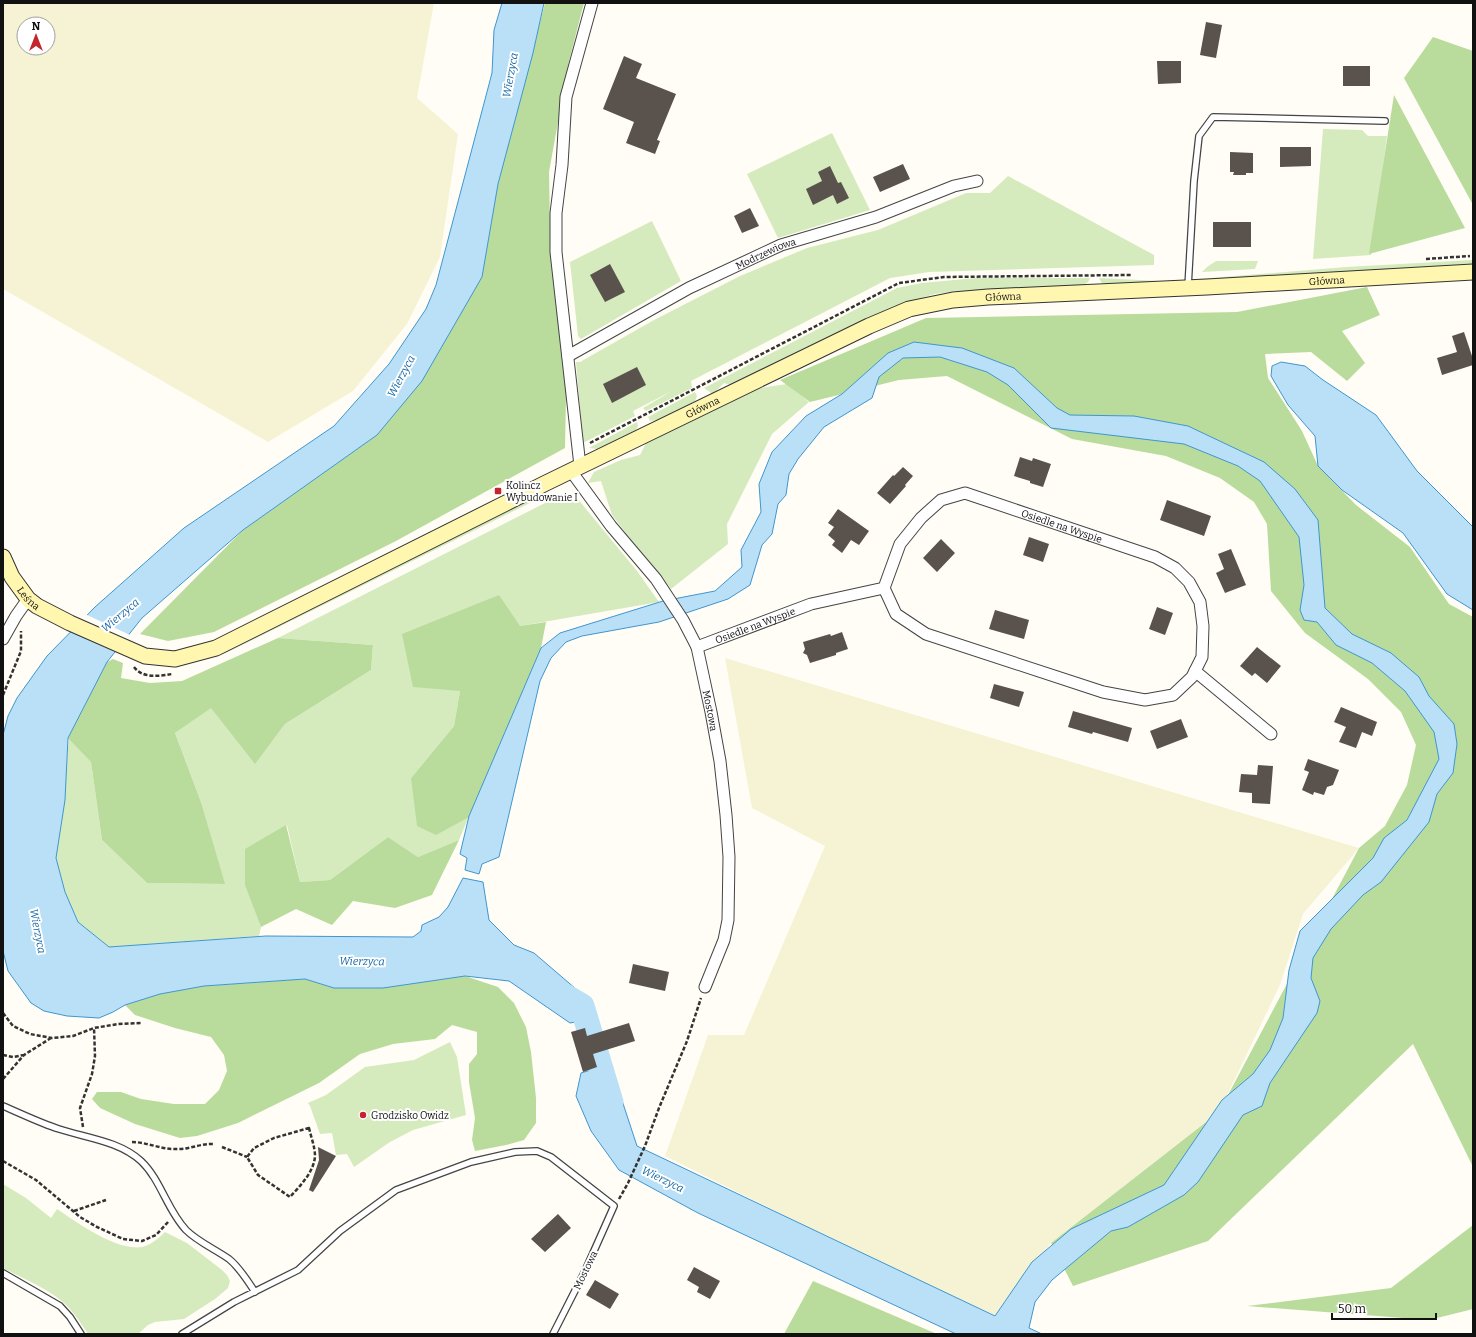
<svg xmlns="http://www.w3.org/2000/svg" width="1476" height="1337" font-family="Bitter,serif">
<rect width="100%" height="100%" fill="#fffdf5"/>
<!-- farmland -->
<path fill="#f6f3d4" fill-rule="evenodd" d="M3,3h431l-17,95 41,36 -18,123 -33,67 -54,67 -85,51 -265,-153zM24,24h24v24h-24z
M725,658l634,190 -56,66 -23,71 -61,127 -168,131 -59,76 -327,-163 43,-121h36l81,-189 -73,-38z"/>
<!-- green -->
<path fill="#d5ebbd" d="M1323,129l39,1 6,6h19l-16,119 -58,4z
M832,133l38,77 -92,28 -31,-64z
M1008,176l146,79v10l-225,7 -39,6 -199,103 1,7 -46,23 -3,-3 29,-17 -39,20 2,5 -52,27 -7,-81h4l74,-42 86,-44 67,-28 71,-18 88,-37h24z
M652,221l29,60 -100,58 -3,-3 -8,-74z
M1473,260v6l-261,16 -14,-3 148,-12z
M1216,261h42l-3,8 -53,3 5,-5z
M976,278h114l-2,4 -4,3 -65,5 -62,1 -22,3 -24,7 -107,47 -74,37 -6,-2 -11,11 -9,-6 193,-100 25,-5z
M1099,278l61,3 -1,3 -50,1 -7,-2z
M787,384l22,18 -37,32 -45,90 1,20 -57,45 -28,-33 -31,-41 -11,-34 -13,2 6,-11 27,-12 19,-5 7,-14 101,-51z
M695,392l2,4 -2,5 -36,19 -9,1 -2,-4z
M637,422l1,4 -2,4 -38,19 -9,-1z
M563,494l4,8 10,-4 60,73 22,31 -139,24 -60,65 -6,35 -43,52 58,38 -10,24 -41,17 -30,-20 -58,43 -30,2 -13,-57 -40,63 14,39 -2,9 -150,11 -31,-25 -13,-30 -9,-34 7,-50 6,-71 22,25 11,78 45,43 77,1 -23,-82 -26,-69 36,-26 44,56 30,-39 86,-54 2,-25 -95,-7z
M537,495l-1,5 -306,151 -12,5 -3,-1z
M450,1042l7,15 9,58 -53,15 -23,12 -36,25 -7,-13 -11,1 -4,-22 -12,1 -10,-28 -2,-3 18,-8 39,-28 49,-7z
M3,1184l23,14 25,20 6,-9c21,14 59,42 85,38 9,-2 17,-9 23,-15l22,11 35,27 5,5 3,6 -2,7 -13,11 -31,20 -29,3 -7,3 -10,9h-50c-7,-11 -15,-23 -25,-32 -17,-14 -41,-24 -60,-34z"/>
<!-- forest -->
<path fill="#b9dc9c" d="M545,3h39l-15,58 -20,111 1,54 17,121 -2,101 -169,93 -182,91 -46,9 -28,-7 103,-104 134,-95 105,-158 14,-85z
M1433,37l40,14v154l-69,-127z
M1394,95l71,133 -96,26z
M1367,287l13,28 -38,16 23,32 -18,18 -36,-29 -46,2 3,24 34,53 16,35 38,39 54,42 39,57 24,13v550l-60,-123 -205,197 -135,45 -22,-43 168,-131 140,-264 26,-22 22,-41 9,-40 -15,-33 -33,-33 -63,-46 -34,-42 -4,-67 -13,-22 -34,-24 -54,-22 -94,-17 -125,-63 -48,4 -89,22 -30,-22 146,-62 311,-6z
M499,595l21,31 26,-4 -5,26 -72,169 -33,18 -19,-9 -6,-48 43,-52 6,-35 -47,-4 -11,-53z
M278,638l95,7 -2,25 -86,54 -30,40 -44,-56 -36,25 26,69 24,82 -78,-1 -45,-43 -11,-78 -23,-24 39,-76 6,-3 10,4 -2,15 29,5 32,-2z
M286,825l14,57 30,-2 58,-43 30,20 41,-17 -27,55 -37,13 -42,-7 -21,24 -36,-16 -35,18 -16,-42v-36z
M465,976l33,11 16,16 12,24 5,25 5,46v25l-12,17 -18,5 -31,6 -3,-11 3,-22 -6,-36v-18l8,-10v-22l-25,-7 -17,14 -42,5 -33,10 -41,29 -81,40 -41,13 -17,2 -45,-14 -35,-16 -8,-9 5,-7h24l20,7 33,5h31l14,-14 8,-19 -3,-16 -13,-18 -36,-9 -40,-13 -10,-10 35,-11 44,-8 101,-7 29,9h49z
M1473,1225v84l-44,11 -182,-14 144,-18z
M813,1281l124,53h-153z"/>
<!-- water -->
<path fill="#b9e0f7" stroke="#3f96cf" d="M502,3h42l-11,50 -35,131 -16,93 -60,104 -45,54 -134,95 -101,88 -35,44 -39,76 -3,62 -9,58 9,34 13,30 31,25 157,-11 147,1 8,-6 1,-6 17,-8 9,-10 15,-29 20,4 6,38 25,25 20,8 56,48 5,17 -25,5 -61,-42 -44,-5 -82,12h-49l-29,-9 -101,7 -44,8 -35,11 -12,7 -14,6 -32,-2 -23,-5 -13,-8 -23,-32 -5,-20v-216l5,-19 9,-18 30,-42 48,-49 89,-79 150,-102 55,-62 37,-55 10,-24 56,-212 2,-43z
M914,342l48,6 52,20 43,40 13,7 64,1 54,10 76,36 31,27 23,31 7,88 27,26 39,19 28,24 10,19 25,28 3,20 -4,29 -16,21 -8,28 -48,60 -18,13 -32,34 -18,29 -2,20 9,23 -3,12 -47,70 -8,23 -19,9 -45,67 -14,13 -56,32 -17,4 -59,49 -17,22 -6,26 13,6h-86l-258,-121 -79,-43 -28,-39 -15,-35 5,-23 16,-5 15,2 25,76 358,170 37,-54 39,-33 93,-44 58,-85 31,-26 17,-24 13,-32 6,-48 11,-39 73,-73 11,-20 23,-18 32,-61 -5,-27 -29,-41 -33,-28 -36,-18 -19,-23 -13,-2 -4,-10 4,-25 -5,-48 -39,-56 -22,-15 -54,-22 -133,-16 -43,-43 -21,-13 -47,-15 -37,1 -24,19 -7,21 -48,29 -26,32 -9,15 -3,21 -8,9 -6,30 -10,11 -12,40 -22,14 -69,23 -77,14 -16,6 -15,16 -11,23 -41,176 -17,7 -3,10 -14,-4 2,-12 -7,-4 9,-38 72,-168 19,-15 103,-32 52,-10 27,-24 -1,-17 20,-38 -2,-28 13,-32 34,-36 36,-22 46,-41z
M1281,362l24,4 18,14 53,35 41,56 56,56v83l-26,-16 -44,-61 -61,-43 -24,-24 -3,-30 -27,-31 -17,-29 1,-10z"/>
<!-- pier -->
<path fill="#fffdf5" d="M85,614l45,21 -13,18 -48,-22z"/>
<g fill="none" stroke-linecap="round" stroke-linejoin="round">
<!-- river -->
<path stroke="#b9e0f7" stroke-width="25" d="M565,996l17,10 29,96"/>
</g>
<!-- building -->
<path fill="#5a524d" d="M1206,22l16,3 -6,33 -16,-3z
M624,56l18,8 -6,14 40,16 -19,46 3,1 -5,13 -29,-11 8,-21 -31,-13z
M1157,61h24v22l-23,1z
M1343,66h27v20h-27z
M1280,147h31v19l-31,1z
M1230,152l23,1v20h-7v2h-13l1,-3h-4z
M903,164l7,15 -30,13 -7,-15z
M830,166l8,17 3,-1 8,16 -12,6 -4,-9 -20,10 -7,-16 16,-8 -4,-9z
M750,208l9,18 -17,7 -8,-17z
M1213,222h38v25h-38z
M610,264l15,28 -20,10 -15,-27z
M1464,332l9,27v6l-31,10 -5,-17 20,-6 -5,-16z
M637,367l9,18 -34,18 -9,-19z
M1020,457l12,4 1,-3 18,6 -8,23 -13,-4v-2l-16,-5z
M903,467l10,9 -8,9 1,1 -16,18 -13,-11 16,-18 1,1z
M1167,500l44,16 -7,20 -44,-16z
M838,509l31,22 -10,14 -8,-5 -9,13 -10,-8 3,-4 -7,-6 6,-8 -6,-4z
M1029,537l20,7 -6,18 -20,-7z
M941,539l14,14 -18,19 -14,-14z
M1231,549l15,36 -21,8 -9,-20 8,-4 -6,-15z
M1157,607l16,6 -8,22 -16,-6z
M995,610l34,10 -5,19 -35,-10z
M842,632l6,17 -12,4v2l-26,8 -3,-8 -4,-2 2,-4 -2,-7 27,-8 1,2z
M1257,647l24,19 -14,17 -12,-10 -3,3 -12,-10z
M994,684l30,8 -5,15 -29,-9z
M1341,707l36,15 -5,14 -10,-4 -6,16 -17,-6 7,-15 -12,-5z
M1073,711l59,17 -4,14 -35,-10 -1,2 -24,-7z
M1181,719l7,18 -31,12 -7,-18z
M1308,759l31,11 -6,15 -6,2 -3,8 -10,-3 -1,3 -11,-5 7,-18 -5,-2z
M1258,765l15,1 -3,38 -18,-1v-10l-13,-1 2,-18 16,1z
M633,964l36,8 -4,19 -36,-8z
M629,1023l6,18 -42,13 4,13 -14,5 -12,-40 14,-4 2,8z
M318,1147l18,9 -23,36 -4,-2 10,-30z
M558,1214l13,14 -26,24 -14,-13z
M694,1267l26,14 -10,18 -13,-7 2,-5 -12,-7z
M595,1280l24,14 -9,15 -24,-14z"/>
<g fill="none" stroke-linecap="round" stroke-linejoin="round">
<!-- lane casing -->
<g stroke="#444" stroke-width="8">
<path id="lane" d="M1188,287l6,-106 5,-45 14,-19 172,4
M3,1106c19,8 37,17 56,23 28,9 60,12 82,32 20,19 26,49 45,69 12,12 29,19 43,29 10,8 19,22 26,33
M3,1273l57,33 10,11 11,17
M182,1334l52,-32 64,-32 42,-39 56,-41 75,-28 44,-10 22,-1 14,6 63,49 -29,65 -32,63"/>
</g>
<!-- street casing -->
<g stroke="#444" stroke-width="13">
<g id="street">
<path id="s1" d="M568,356l121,-68 92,-43 95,-28 78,-31 23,-5"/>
<path d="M580,466l-24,-214v-39l6,-48 4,-68 26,-94"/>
<path id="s2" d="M571,471l40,55 45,53 27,41 14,27 14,65 9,49 6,54 3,42 -1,63 -4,20 -19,47"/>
<path d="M3,639l13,-23 12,-17"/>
<path id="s3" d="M697,647l114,-43 73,-16 16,-44 21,-26 20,-18 24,-7 190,64 20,11 14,14 11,20 3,24 -1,31 -10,20 -19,18 -28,5 -42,-8 -177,-58 -30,-20 -12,-26"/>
<path d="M1195,671l76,63"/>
</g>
</g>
<!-- secondary casing -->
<g stroke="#333" stroke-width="17">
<g id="secondary">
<path id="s4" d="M3,557l9,20 16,22 9,7 33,17 75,33 30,3 41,-11 330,-165 323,-157 40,-17 44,-9 35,-3 219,-10 266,-15"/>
</g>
</g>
<!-- path -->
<path stroke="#333" stroke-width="2.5" stroke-dasharray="4 2" stroke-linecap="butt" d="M1426,259l44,-3
M590,443l309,-160 45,-6 187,-2
M134,667c9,12 26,9 38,7
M3,695l18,-44v-20
M3,1013l10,13 17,8 22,4 21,-2 21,-8 24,-4 23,-1
M3,1055l10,2 11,-2
M3,1079l21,-24 27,-17
M83,1127l-3,-19 12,-34 3,-18 -1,-28
M309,1128c2,9 6,19 6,28 -1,16 -15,30 -25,41l-32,-22 -11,-18 7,-9 20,-10z
M132,1142c15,0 30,8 46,7 13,0 24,-6 37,-5
M222,1147l25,10
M3,1161l33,19 44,37 17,10 26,12 19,2 14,-6 13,-14
M619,1199l9,-16 17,-37 14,-38 28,-67 14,-43
M74,1211l32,-11"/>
<!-- lane -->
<use href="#lane" stroke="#fff" stroke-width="5.5"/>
<!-- street -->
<use href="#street" stroke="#fff" stroke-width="11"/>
<!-- secondary -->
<use href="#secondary" stroke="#fff6b0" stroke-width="15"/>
</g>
<!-- markers -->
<g fill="#c4262e" stroke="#fff" stroke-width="1.5">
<rect x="494" y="487" width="8" height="8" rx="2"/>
<circle cx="363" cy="1115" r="4"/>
</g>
<g text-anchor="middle" stroke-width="4" stroke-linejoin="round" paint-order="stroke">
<!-- street labels -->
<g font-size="10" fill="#111" stroke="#fff">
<text dy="4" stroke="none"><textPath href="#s1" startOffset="223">Modrzewiowa</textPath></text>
<text dy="4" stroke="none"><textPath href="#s4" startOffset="1443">Główna</textPath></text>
<text dy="4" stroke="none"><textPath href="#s4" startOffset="1119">Główna</textPath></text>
<text dy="4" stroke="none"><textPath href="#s4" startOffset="795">Główna</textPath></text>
<text dy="4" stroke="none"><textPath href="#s3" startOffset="431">Osiedle na Wyspie</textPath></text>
<text dy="4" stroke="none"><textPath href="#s4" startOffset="49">Leśna</textPath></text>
<text dy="4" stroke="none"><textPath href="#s3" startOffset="62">Osiedle na Wyspie</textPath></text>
<text dy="4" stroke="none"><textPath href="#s2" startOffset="282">Mostowa</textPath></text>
<text transform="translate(585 1270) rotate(-64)" y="4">Mostowa</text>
</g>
<!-- poi labels -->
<g font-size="10" fill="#111" stroke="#fff" text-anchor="start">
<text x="506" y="489">Kolincz<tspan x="506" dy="12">Wybudowanie I</tspan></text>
<text x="371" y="1119">Grodzisko Owidz</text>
</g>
<!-- water labels -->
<g font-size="11" font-style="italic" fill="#1768a6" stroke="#fff">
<text transform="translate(510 75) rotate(-80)" y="4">Wierzyca</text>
<text transform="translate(401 376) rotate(-62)" y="4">Wierzyca</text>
<text transform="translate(120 615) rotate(-40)" y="4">Wierzyca</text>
<text transform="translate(38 931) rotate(79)" y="4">Wierzyca</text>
<text transform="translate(362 961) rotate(1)" y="4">Wierzyca</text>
<text transform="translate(663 1179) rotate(26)" y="4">Wierzyca</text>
</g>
</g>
<!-- border -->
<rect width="1476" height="1337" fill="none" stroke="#111111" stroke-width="8"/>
<!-- north arrow -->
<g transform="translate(36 36)"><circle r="19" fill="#ffffff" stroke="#a0a0a0"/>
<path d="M0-3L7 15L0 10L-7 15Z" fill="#c4262e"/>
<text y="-6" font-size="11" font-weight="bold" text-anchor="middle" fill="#111111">N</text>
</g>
<!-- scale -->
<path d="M1332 1313v6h104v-6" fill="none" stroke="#111111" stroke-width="2"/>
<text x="1338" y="1313" font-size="12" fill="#111111" stroke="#ffffff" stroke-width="3" paint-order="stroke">50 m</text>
</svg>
